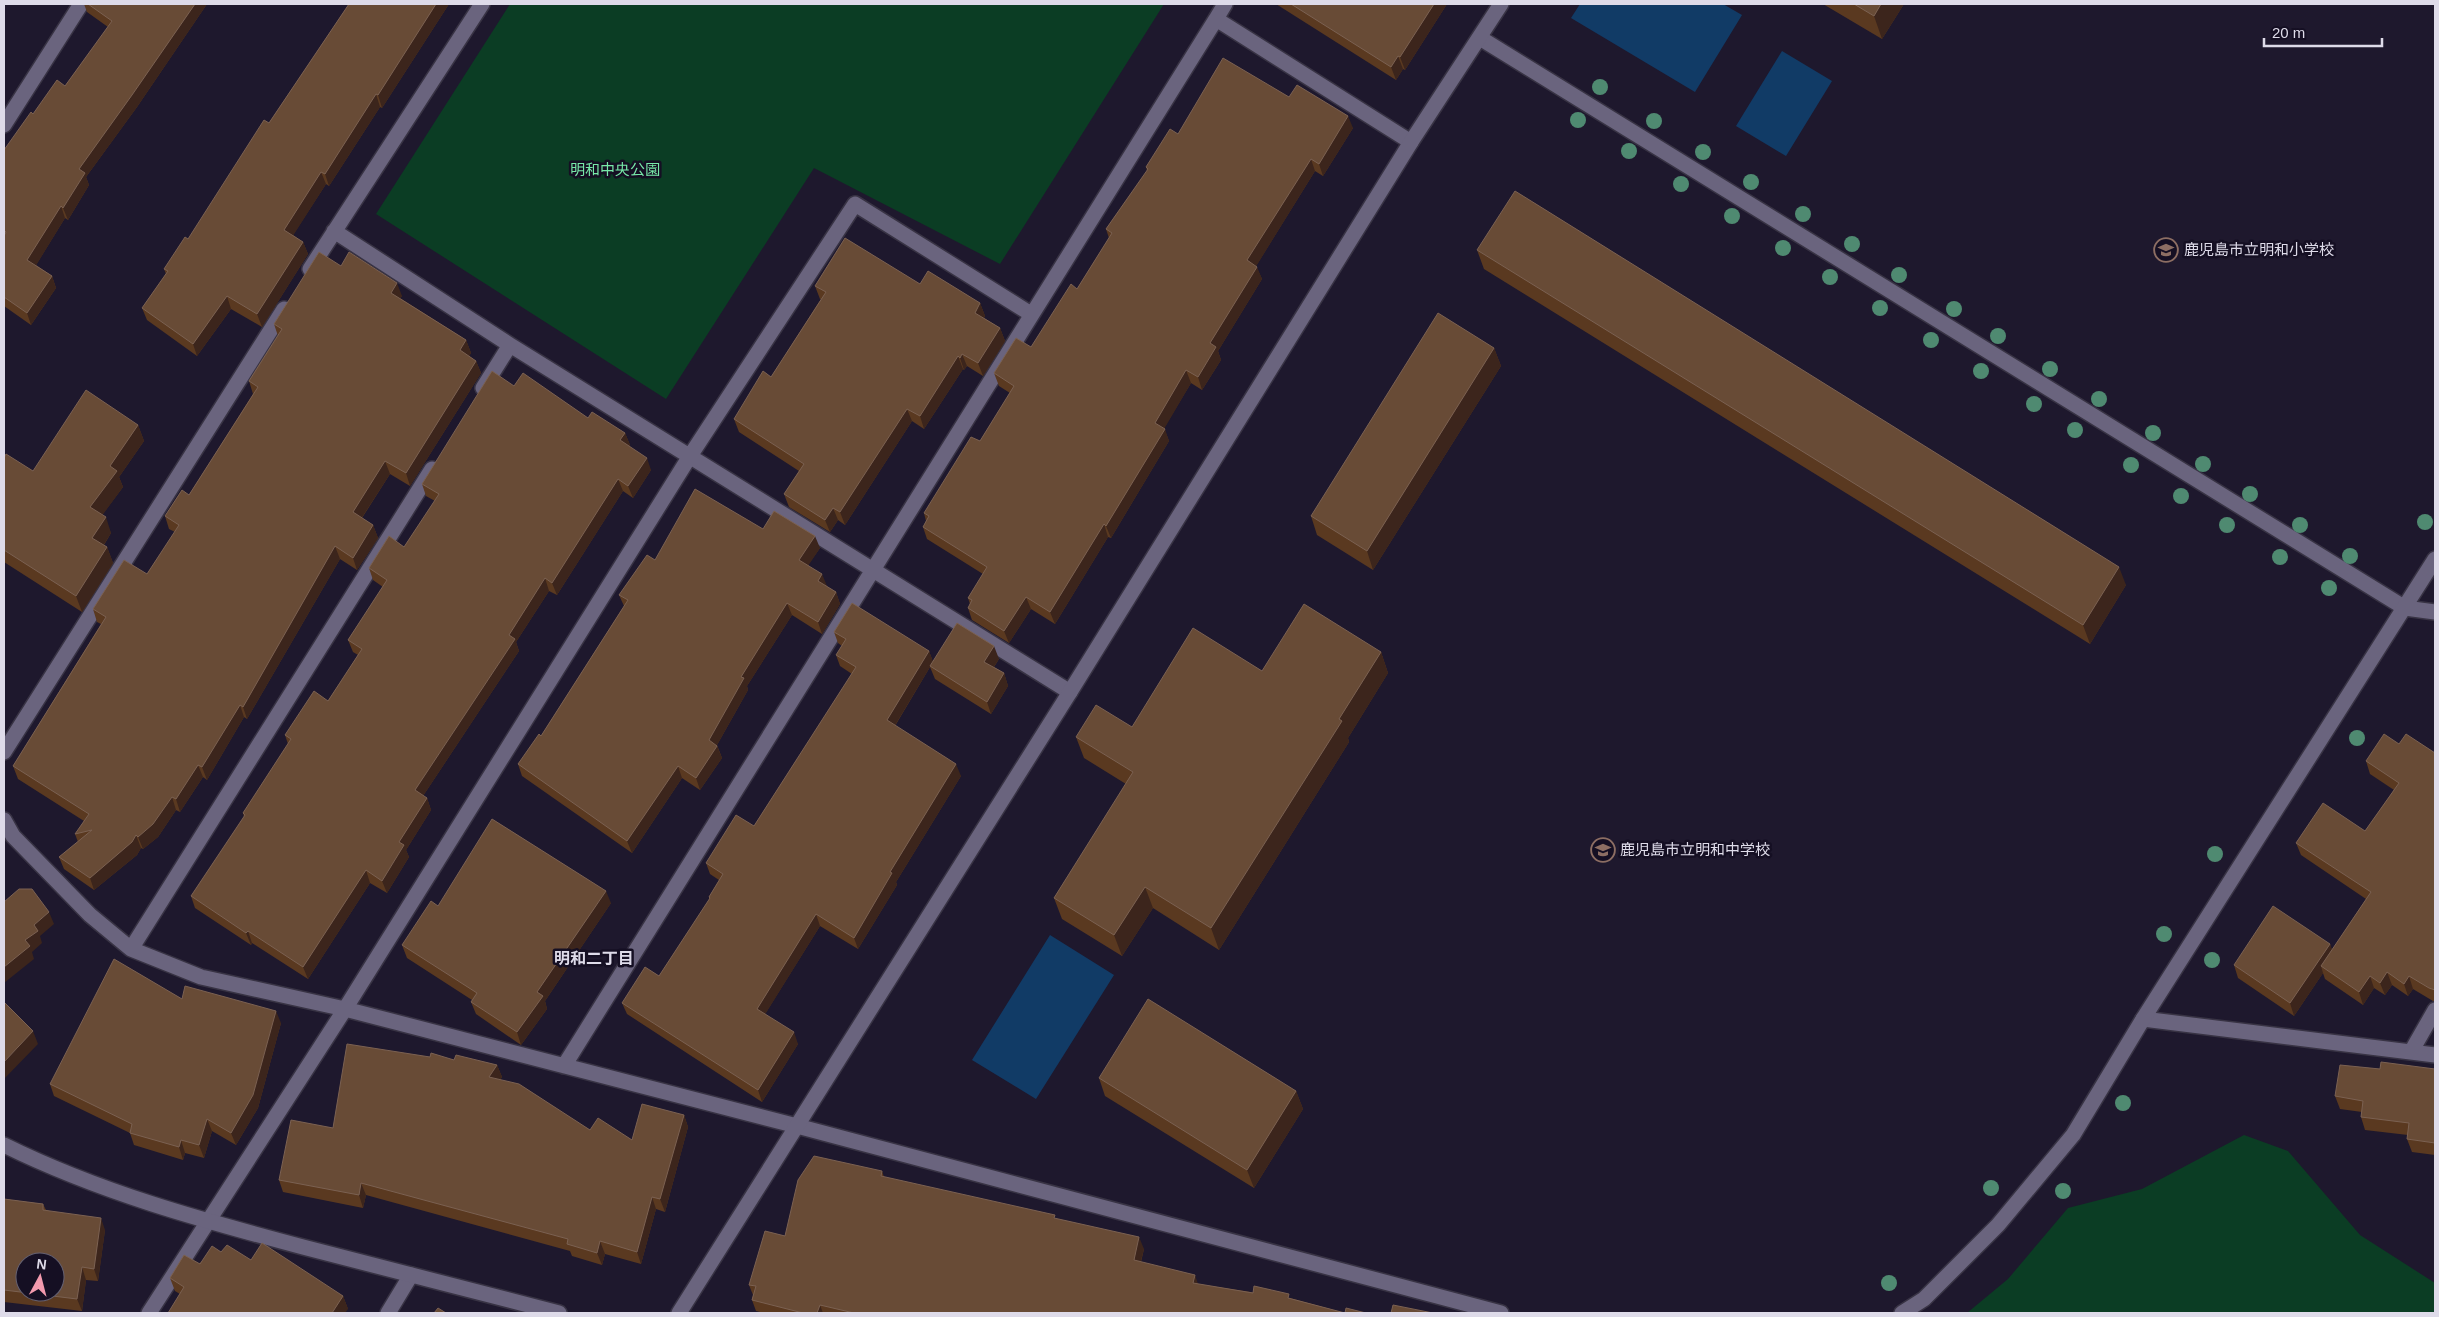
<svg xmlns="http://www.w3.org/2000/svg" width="2439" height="1317" font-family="Helvetica,'Noto Sans JP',sans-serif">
<rect width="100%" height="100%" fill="#1e182d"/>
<!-- green -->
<path fill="#0b3d24" d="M510,4h654l-164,260 -186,-96 -148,231 -290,-185z
M2244,1135l44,16 72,84 75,48v30h-468l41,-34 60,-71 74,-19z"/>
<!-- water -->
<path fill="#113b66" d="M1580,4h143l19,11 -47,77 -124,-74z
M1782,51l50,30 -46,75 -50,-30z
M1050,935l64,40 -78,124 -64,-39z"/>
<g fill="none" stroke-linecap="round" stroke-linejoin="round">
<!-- minor casing -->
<g stroke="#383344" stroke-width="18">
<path id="minor" d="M1216,19l9,-15
M1480,38l925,570
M4,125l77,-121
M334,231l176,114 560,347
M310,269l172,-265
M483,388l27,-43
M4,752l280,-443
M4,820l9,16 77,79 41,34 70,28 144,32 452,117 704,187
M131,949l301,-480
M2143,1019l292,36
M2411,1052l24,-42
M564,1066l652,-1047 195,123
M149,1313l196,-304 345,-553 165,-252 176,110
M388,1313l23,-38"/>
</g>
<!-- tertiary casing -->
<g stroke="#383344" stroke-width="18">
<path id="tertiary" d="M2405,608l30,4
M4,1145c95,47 197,75 299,102 85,22 171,44 256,66
M679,1313l391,-621 341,-550 90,-138
M1902,1313l22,-14 74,-74 75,-90 70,-116 292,-460"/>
</g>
<!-- minor -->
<use href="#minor" stroke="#6a647e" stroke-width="15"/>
<!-- tertiary -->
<use href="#tertiary" stroke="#6a647e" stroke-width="15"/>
</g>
<!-- trees -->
<g fill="#4f8a71">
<circle cx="1600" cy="87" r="8"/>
<circle cx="1578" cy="120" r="8"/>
<circle cx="1654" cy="121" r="8"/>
<circle cx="1629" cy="151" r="8"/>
<circle cx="1703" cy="152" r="8"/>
<circle cx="1751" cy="182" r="8"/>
<circle cx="1681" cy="184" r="8"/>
<circle cx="1803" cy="214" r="8"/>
<circle cx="1732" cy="216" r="8"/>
<circle cx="1852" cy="244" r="8"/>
<circle cx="1783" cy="248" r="8"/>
<circle cx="1899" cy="275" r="8"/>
<circle cx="1830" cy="277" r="8"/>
<circle cx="1880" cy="308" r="8"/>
<circle cx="1954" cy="309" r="8"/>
<circle cx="1998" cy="336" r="8"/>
<circle cx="1931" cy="340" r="8"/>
<circle cx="2050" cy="369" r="8"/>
<circle cx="1981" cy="371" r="8"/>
<circle cx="2099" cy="399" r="8"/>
<circle cx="2034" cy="404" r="8"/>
<circle cx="2075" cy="430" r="8"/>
<circle cx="2153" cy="433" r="8"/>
<circle cx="2203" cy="464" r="8"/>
<circle cx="2131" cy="465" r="8"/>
<circle cx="2250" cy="494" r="8"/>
<circle cx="2181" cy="496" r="8"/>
<circle cx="2425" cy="522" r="8"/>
<circle cx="2227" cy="525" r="8"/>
<circle cx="2300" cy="525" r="8"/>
<circle cx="2350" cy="556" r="8"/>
<circle cx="2280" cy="557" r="8"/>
<circle cx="2329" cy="588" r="8"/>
<circle cx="2357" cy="738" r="8"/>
<circle cx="2215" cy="854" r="8"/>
<circle cx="2164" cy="934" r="8"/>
<circle cx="2212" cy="960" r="8"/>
<circle cx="2123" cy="1103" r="8"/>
<circle cx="1991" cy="1188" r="8"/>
<circle cx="2063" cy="1191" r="8"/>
<circle cx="1889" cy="1283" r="8"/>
</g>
<!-- wall -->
<path fill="#5a3920" d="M84,4h123l-70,103 -51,70 3,8 -21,35 -3,-2 -29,47 16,11 4,12 -25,37 -27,-19v-156l29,-36 32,-28 43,-59 -21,-15z
M349,4h100l-67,104 -2,-1 -51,79 -3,-2 -33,51 10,7 5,12 -46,73 -31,-18 -34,47 -50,-36 -5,-12 24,-34 -2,-5 24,-30 81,-116z
M1276,4h171l-42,66 -2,-1 -7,11z
M1823,4h81l-22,35z
M1289,97l64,31 -30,48 -8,-5 -59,95 6,13 -44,72 3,9 -19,30 -11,-7 -27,45 5,13 -58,97 -3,-1 -53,87 -24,-15 -22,34 -37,-23 -4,-12 2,-4 -2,-6 15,-24 -56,-35 -4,-12 3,-6 -2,-8 56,-72 30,-48 -11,-7 -5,-13 37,-26 46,-58 32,-51 -3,-9 41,-58 -1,-4 32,-33z
M1477,250l649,335 -36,59 -606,-375z
M341,266l61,30 -2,2 66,42 5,13 -2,3 7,5 5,12 -71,113 -20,-12 -28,44 11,7 5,13 -21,32 -17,-11 -93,160 -3,-2 -37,63 -4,-3 -23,35 -4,-2 -18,27 -15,12 -2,-1 -4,7 -43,35 -30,-21 -5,-12 19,-15 -3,-8 9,-13 -66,-42 -5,-13 88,-142 -4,-2 -4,-13 54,-35 28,-42 -6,-3 -4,-13 24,-21 64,-101 -4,-13 29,-45 -4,-12z
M920,284l60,19 5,13 -1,2 16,10 5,13 -22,35 -16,-10 -3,4 -1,-1 -39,60 -12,-8 -67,104 -7,-5 -8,12 -41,-25 -5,-13 15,-23 -60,-39 -5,-13 37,-42 50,-78h-1l-5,-13z
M1494,348l7,18 -128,204 -56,-35 -6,-19z
M514,386l74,32 37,15 5,12 -1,1 22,24 -18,28 -10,-7 -66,104 -8,-4 -33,51 3,9 -96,145 4,2 4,12 -25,40 3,7 -22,36 -17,-10 -62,96 -56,-36 -1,2 -56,-37 -4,-12 53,-79 -1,-4 45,-69 -3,-9 43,-34 30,-46 -5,-3 -5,-12 35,-53 -10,-7 -4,-12 35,-21 31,-46 -9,-5 -4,-12z
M138,425l6,16 -25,36 4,10 -21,28 9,18 -7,12 3,2 6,16 -31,49 -78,-50v-104l29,13z
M763,529l57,19 -12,17 19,21h-1l10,6 4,12 -18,30 -30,-19 -45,71 1,4 -31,55 5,13 -22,32 -18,-12 -50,75 -110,-77 -4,-12 23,-28 83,-130 -5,-11z
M834,632l95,19 4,11 66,-3 -5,8 10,6 4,13 -17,28 -56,-35 -5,-12 -35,59 66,50 -65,106 1,3 -39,64 -38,-23 -55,88 33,30 -36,58 -135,-88 -5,-11 37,-27 50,-76v-3l10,-17 -9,-6 -4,-11 48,-37 98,-152 -12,-8 -4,-11 6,-9 -4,-3z
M1381,652l7,21 -40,65 1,4 -130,208 -66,-42 -31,48 -60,-37 -8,-21 72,-114 -42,-26 -8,-21 56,-10 130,-56z
M2399,744l36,9v248h-2l-20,-12 -5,7 -16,-11 -7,10 -11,-7 -11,17 -38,-26 -2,-6 -29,43 -56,-38 -4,-13 96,-21 2,6 34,-51 -65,-44 -5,-12 69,-12 29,-41 -24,-16 -4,-13z
M611,903l-66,98 2,8 -26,36 -45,-31 -5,-12 1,-2 -65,-42 -5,-13 36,-39z
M182,999l99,24 -23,85 -22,37 -24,-14 -8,27 -19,-5 -2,7 -49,-15 -4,-12 -76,-37 -4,-12z
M430,1057l67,8 5,12 -2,3 90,50 42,10 52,-25 4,12 -23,85 -9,-3 -15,55 -36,-10 -3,11 -30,-9 -2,-5 -204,-56 -3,13 -80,-16 -4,-12 54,-52z
M2380,1069h55v86l-23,-3 -5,-13 1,-4 -43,-5 -4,-13 1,-5 -22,-3 -5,-13z
M1099,1078l197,13 7,18 -49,79 -149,-92z
M882,1171l2,6 172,42 88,30 -3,13 57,22 92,14 55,15h21h-602l-8,-2 -4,-11 1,-5 -4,-10 36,-49z
M4,1199l39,5 3,6 59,20 -7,51 -12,-1 -4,31 -78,-9z
M221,1252l30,8 92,36 5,13 -168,-15 -5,-3 -5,-13z"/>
<!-- shaded-wall -->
<path fill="#3c251c" d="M195,4h12l-70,103 -51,70 3,8 -21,35 -5,-12 16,-39z
M436,4h13l-67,104 -4,-13z
M1434,4h13l-42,66 -5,-13z
M1881,4h23l-22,35 -8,-23z
M1398,56l5,13 -7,11 -5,-13z
M376,94l4,13 -51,79 -4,-12z
M1348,116l5,12 -30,48 -4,-12z
M1311,159l4,12 -63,102 -5,-13z
M321,172l5,12 -37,58 -5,-12z
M61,206l4,12 -33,54 -5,-12z
M303,242l5,12 -46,73 -5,-13z
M1257,267l5,12 -44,72 3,9 -19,30 -4,-13 12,-34z
M52,276l4,12 -25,37 -4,-12z
M397,283l5,13 -6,9 -5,-12z
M227,296l4,13 -34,47 -4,-12z
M980,303l5,13 -6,9 -4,-12z
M1000,328l5,13 -22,35 -5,-13z
M466,340l5,13 -6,10 -5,-13z
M1494,348l7,18 -128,204 -6,-19z
M962,354l5,12 -3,4 -4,-12z
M958,356l5,13 -39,60 -4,-13z
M476,361l5,12 -71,113 -4,-13z
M1186,370l5,13 -31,53 -5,-13z
M907,409l5,12 -67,104 -5,-13z
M138,425l6,16 -25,36 4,10 -27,37 -6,-17 20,-41z
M1165,429l4,12 -58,97 -5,-12z
M625,433l5,12 -5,7 -5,-12z
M647,458l4,12 -18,28 -5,-12z
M385,461l5,13 -33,51 -4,-13z
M618,479l5,12 -66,104 -5,-12z
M833,508l5,12 -8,12 -5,-12z
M106,517l5,16 -13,21 -6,-16z
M1104,524l4,13 -53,87 -5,-12z
M373,525l5,13 -21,32 -4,-12z
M815,536l5,12 -16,24 -5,-12z
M335,546l5,13 -93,160 -4,-12z
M107,547l6,16 -31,49 -6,-16z
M2119,567l7,18 -36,59 -7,-19z
M822,574l5,12 -5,7 -4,-12z
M545,578l4,13 -33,51 3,9 -100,151 -4,-12 94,-155z
M836,592l4,12 -18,30 -4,-12z
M1026,597l5,12 -22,34 -5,-12z
M787,603l5,12 -45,71 1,4 -35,62 -4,-12 32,-63z
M994,646l5,13 -10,15 -5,-12z
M929,651l4,11 -42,70 -4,-12z
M1381,652l7,21 -40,65 1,4 -130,208 -8,-22 128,-209z
M1004,673l4,13 -17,28 -4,-12z
M240,705l4,12 -37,63 -5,-13z
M717,746l5,12 -22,32 -4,-12z
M956,764l5,12 -65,106 1,3 -39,64 -4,-11 36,-66z
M198,765l5,12 -23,35 -4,-13z
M678,766l4,12 -50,75 -5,-12z
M172,797l4,13 -18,27 -15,12 -5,-12z
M427,798l4,12 -25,40 3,7 -22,36 -5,-12 17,-39z
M136,835l5,13 -4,7 -43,35 -4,-12z
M366,870l4,13 -62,96 -5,-12z
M1145,887l8,21 -31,48 -8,-21z
M606,891l5,12 -66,98 2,8 -26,36 -4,-13 20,-40z
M49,912l5,12 -14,12 2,7 -10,9 2,7 -30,24v-16l21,-27 9,-15z
M816,914l4,12 -59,95 -4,-12z
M248,931l4,12 -1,2 -5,-12z
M2330,944l4,12 -13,10 2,7 -29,43 -4,-13z
M2387,972l5,13 -7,10 -5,-12z
M2370,976l4,12 -11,17 -4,-13z
M2409,976l4,13 -5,7 -4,-12z
M276,1011l5,12 -23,85 -22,37 -5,-12z
M33,1031l5,13 -34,35v-17z
M794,1032l4,12 -36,58 -4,-12z
M497,1065l5,12 -9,13 -4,-13z
M1296,1091l7,18 -49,79 -7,-18z
M684,1115l4,12 -23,85 -5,-13z
M207,1119l5,12 -8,27 -5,-13z
M181,1140l4,13 -2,7 -4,-13z
M361,1183l5,12 -3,13 -4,-13z
M652,1197l4,12 -15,55 -4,-12z
M101,1218l4,12 -7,51 -4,-12z
M1139,1237l5,12 -6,23 -4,-12z
M600,1241l5,13 -3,11 -5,-12z
M82,1267l4,13 -4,31 -5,-12z
M1195,1275l4,12 -6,-4z
M343,1296l5,13 -3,4h-13z
M820,1305l3,8h-6z"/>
<!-- building -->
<path fill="#684b36" stroke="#7b6152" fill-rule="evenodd" d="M88,4h107l-63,91 -53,74 6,4 -22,35 -2,-2 -34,54 25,16 -25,37 -23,-16v-61l2,-4 -2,-2v-80l27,-38 2,2 24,-34 8,6 47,-65z
M349,4h87l-58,91 -2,-1 -51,80 -4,-2 -37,58 19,12 -46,72 -30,-18 -34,48 -51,-36 26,-37 -4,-2 21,-32 3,2 76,-119 5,3z
M1291,4h143l-34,53 -2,-1 -7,11z
M1854,4h27l-7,12z
M1223,58l66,39 8,-12 51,31 -29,48 -8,-5 -64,101 10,7 -47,76 6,4 -18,30 -12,-7 -31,53 10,6 -59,97 -2,-2 -54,88 -24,-15 -22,34 -36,-23 4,-8 -4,-2 19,-31 -64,-40 6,-11 -5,-3 47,-76 9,4 34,-55 -20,-13 22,-35 15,9 40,-63 6,5 35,-56 -6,-4 42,-60 -2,-2 24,-38 8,5z
M1515,191l604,376 -36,58 -606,-375z
M845,238l75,46 8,-13 52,32 -5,10 25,15 -22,35 -16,-9 -2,4 -2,-2 -38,60 -13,-7 -67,103 -7,-4 -8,12 -41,-26 20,-30 -70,-45 29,-48 8,6 55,-85 -11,-6z
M319,252l22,14 8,-14 48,31 -6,10 75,47 -6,10 16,11 -70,112 -21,-12 -32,51 20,13 -20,33 -18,-12 -92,161 -3,-2 -38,62 -4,-2 -22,34 -4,-2 -19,27 -15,13 -2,-2 -4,7 -42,36 -31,-21 33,-27 -17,4 14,-20 -76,-48 93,-149 -13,-8 31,-49 23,14 32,-49 -14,-9 17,-26 7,5 69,-108 -9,-6 33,-52 -8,-5z
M1438,313l56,35 -127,203 -56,-35z
M492,371l22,15 9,-13 65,45 4,-6 33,21 -5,7 27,18 -19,28 -10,-7 -66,104 -7,-5 -36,57 6,4 -100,151 12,8 -28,44 5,3 -22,36 -16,-11 -63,97 -55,-36 -2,2 -55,-37 54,-81 -2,-2 48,-74 -6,-4 29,-44 14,10 34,-52 -14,-9 39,-60 -18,-12 20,-32 15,11 35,-53 -17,-10z
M86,390l52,35 -28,41 7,5 -27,36 16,10 -14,21 15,9 -31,49 -72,-46v-92l2,-4 27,17z
M695,489l68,40 11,-18 41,25 -16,24 23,14 -4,7 18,11 -18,30 -31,-19 -46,74 3,1 -35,62 8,6 -21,32 -18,-12 -51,75 -109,-77 21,-30 2,2 87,-136 -9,-5 28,-40 8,5z
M852,603l77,48 -42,69 69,44 -66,108 2,1 -38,65 -38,-24 -59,95 37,23 -36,58 -136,-87 23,-36 14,9 51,-78 -1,-1 14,-23 -17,-11 30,-48 18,11 102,-159 -20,-12 10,-16 -12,-7z
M1304,604l77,48 -42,67 3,2 -131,207 -66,-41 -31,48 -60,-37 79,-126 -57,-35 20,-32 36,22 61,-99 69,43z
M957,623l37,23 -10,16 20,11 -17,29 -57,-36z
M2384,734l15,10 7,-10 29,19v237l-6,-2 -20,-12 -5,8 -17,-12 -7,11 -10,-7 -11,16 -38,-26 50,-74 -75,-49 27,-40 42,28 34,-48 -33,-22z
M492,819l114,72 -69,101 6,4 -26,36 -46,-30 6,-9 -75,-48 29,-44 7,5z
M19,889h13l17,23 -15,13 4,6 -13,9 5,6 -26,21v-65z
M2273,906l57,38 -40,59 -56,-38z
M114,959l68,40 3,-13 91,25 -23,84 -22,38 -24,-14 -8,26 -18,-5 -2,7 -49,-14 2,-9 -82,-40z
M1148,999l148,92 -49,79 -148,-92z
M4,1002l29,29 -29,31z
M347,1044l83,13 1,-4 23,7 2,-5 41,10 -8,12 30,7 71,46 8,-12 34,22 10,-36 42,11 -24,84 -8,-2 -15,55 -37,-11 -3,12 -30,-9 1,-5 -207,-56 -2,12 -80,-15 12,-60 42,8z
M2381,1062l54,7v74l-28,-4 2,-16 -48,-6 2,-16 -28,-5 5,-31 40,4z
M814,1156l68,15 -1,5 174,39 -1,3 85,19 -5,23 61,15 -2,8 60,10 1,-7 35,8 -1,4 57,15 1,-5 20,5h-512l-34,-8 -3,8h-14l-51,-13 4,-14 -7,-1 16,-54 20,5 13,-56z
M4,1199l39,5v6l58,8 -7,51 -12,-2 -5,32 -73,-9zM25,1262h30v30h-30z
M262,1243l81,53 -11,17h-164l16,-26 -14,-9 14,-23 16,9 12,-18 9,6 6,-7 24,15z
M1393,1305l40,8h-42z
M438,1308l8,5h-12z"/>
<!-- icons -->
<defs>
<g id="school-ring" transform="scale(1.25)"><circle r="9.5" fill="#150f23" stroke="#8d6e63" stroke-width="1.5"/><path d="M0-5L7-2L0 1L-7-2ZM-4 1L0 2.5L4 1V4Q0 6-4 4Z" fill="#8d6e63"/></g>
</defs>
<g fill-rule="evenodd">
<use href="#school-ring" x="2166" y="250"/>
<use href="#school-ring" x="1603" y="850"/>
</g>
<g text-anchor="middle" stroke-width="5" stroke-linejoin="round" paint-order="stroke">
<!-- park labels -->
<g font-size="15" fill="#77e8a8" stroke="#150f23">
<text x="615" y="175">明和中央公園</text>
</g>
<!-- poi labels -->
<g font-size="15" fill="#dedbe9" stroke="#150f23" text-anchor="start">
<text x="2184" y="255">鹿児島市立明和小学校</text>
<text x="1620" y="855">鹿児島市立明和中学校</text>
</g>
<!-- neighbourhood labels -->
<g font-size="16" font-weight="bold" fill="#dedbe9" stroke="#150f23">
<text x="594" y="964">明和二丁目</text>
</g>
</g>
<!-- border -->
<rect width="2439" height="1317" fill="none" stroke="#dedbe9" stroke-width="10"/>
<!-- north arrow -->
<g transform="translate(40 1277) rotate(7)"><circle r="24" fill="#150f23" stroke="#656172"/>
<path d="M0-4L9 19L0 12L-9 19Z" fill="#f29aae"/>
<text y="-8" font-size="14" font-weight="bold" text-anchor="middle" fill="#dedbe9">N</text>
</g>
<!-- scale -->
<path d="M2264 38v8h118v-8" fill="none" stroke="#dedbe9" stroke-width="2.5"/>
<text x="2272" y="38" font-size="15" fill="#dedbe9" stroke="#150f23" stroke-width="4" paint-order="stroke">20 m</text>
</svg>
